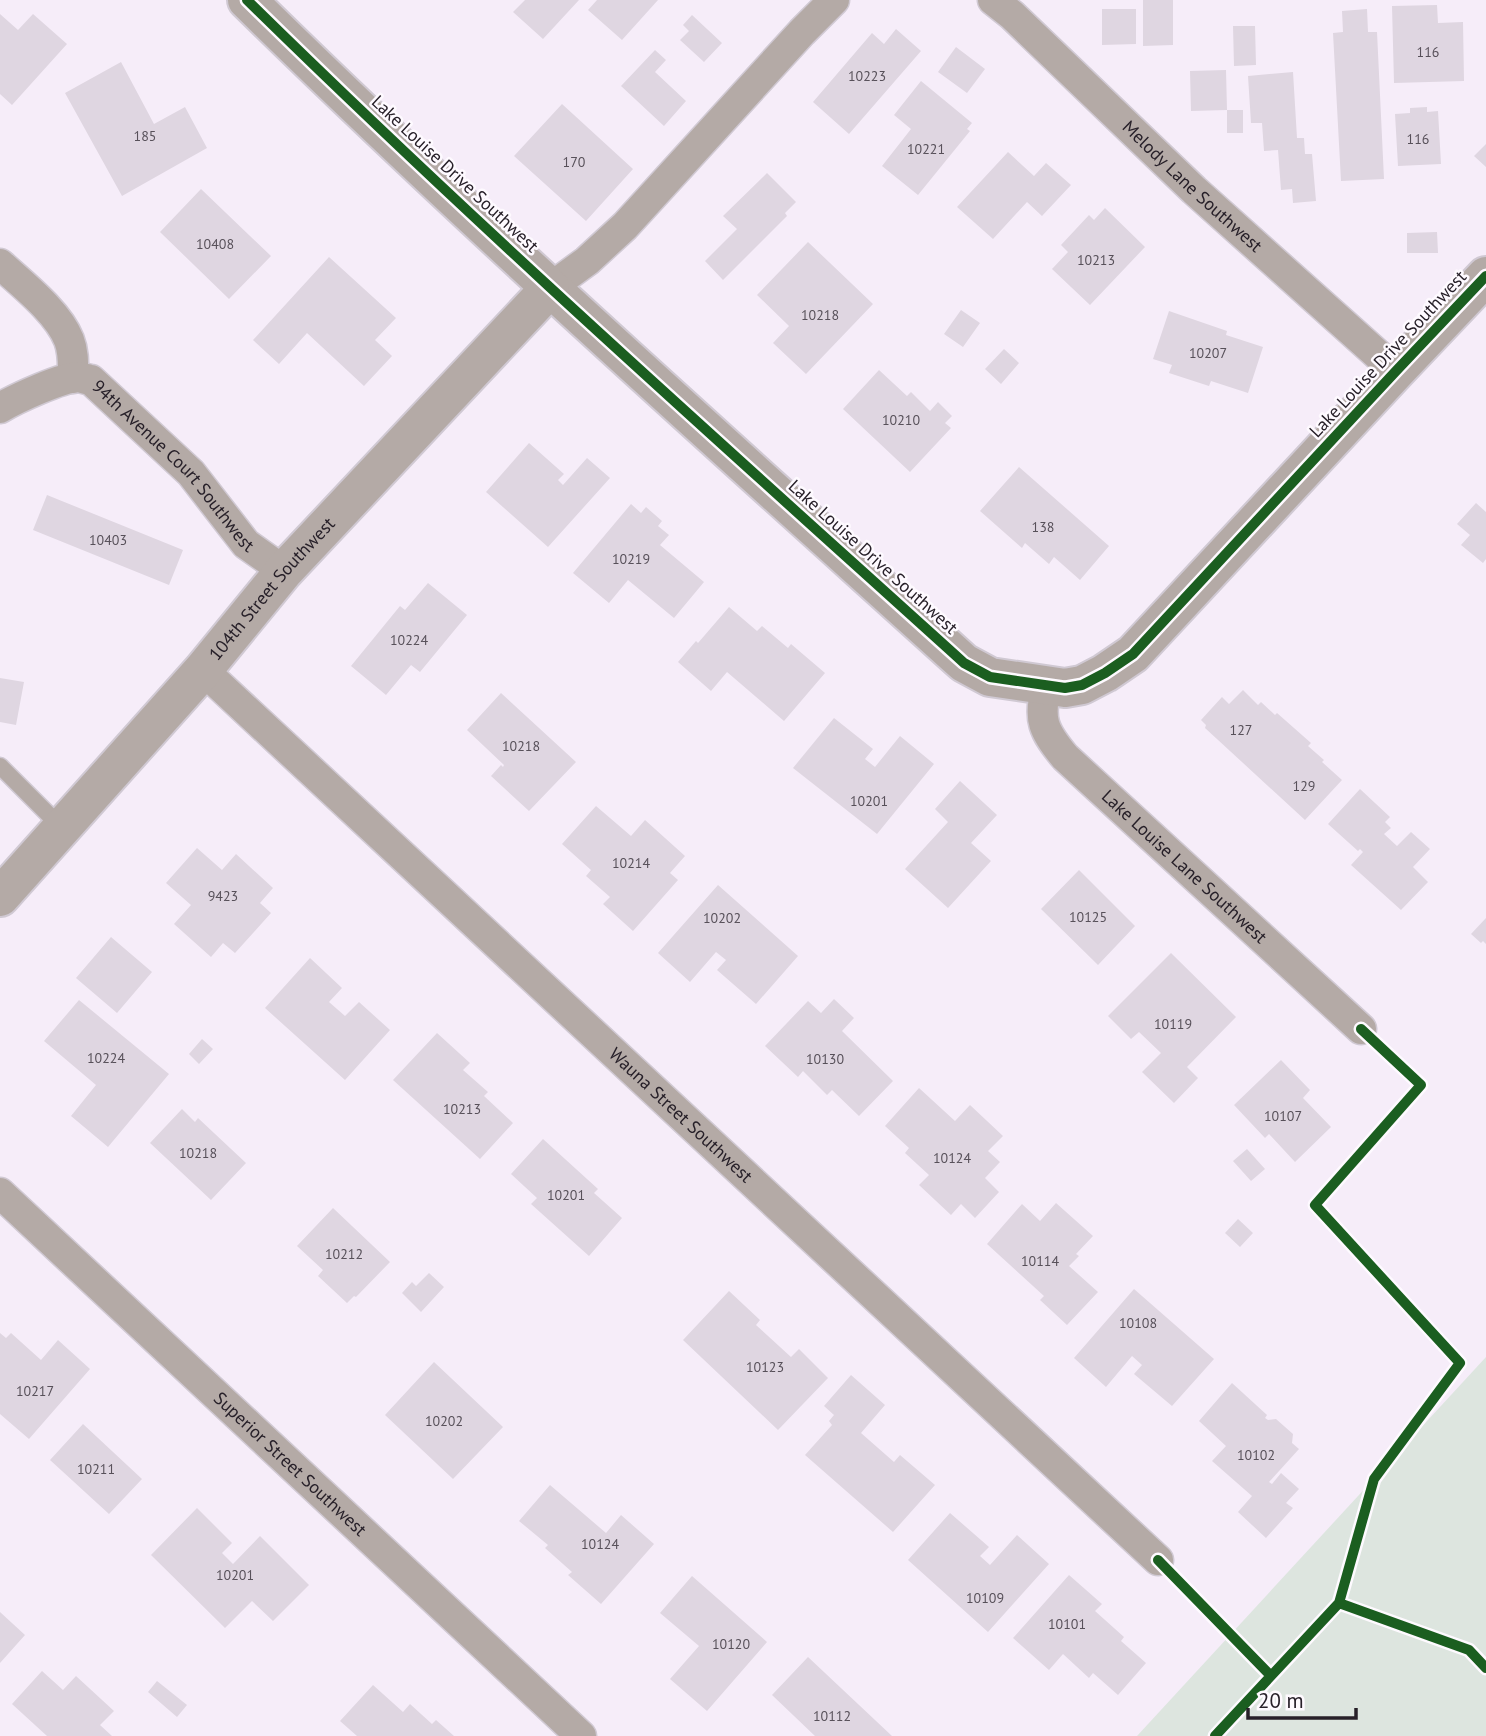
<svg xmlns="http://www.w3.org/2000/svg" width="1486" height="1736" font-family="'PT Sans',sans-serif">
<rect width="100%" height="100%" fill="#f6edf9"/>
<!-- green -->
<path fill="#dde5df" d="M1486,1357v379h-349z"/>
<!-- building -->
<path fill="#dfd6e1" d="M525,0h54l-36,39 -30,-27z
M597,0h61l-36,40 -34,-30z
M1143,0h30v45l-30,1z
M1437,5l1,18 25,-1 1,59 -70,2 -2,-77z
M1102,9h34v35l-34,1z
M1367,9l1,23h9l7,147 -43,2 -8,-148 10,-1 -1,-21z
M0,14l18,16 15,-16 34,30 -55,61 -12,-11z
M692,15l30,28 -18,19 -24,-22 9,-9 -6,-6z
M1233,26h22l1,39 -22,1z
M896,29l25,22 -72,83 -36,-32 59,-69 12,11z
M956,47l29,22 -18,24 -29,-21z
M655,50l11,10 -11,12 31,29 -22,25 -43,-40z
M121,62l33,62 31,-17 22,41 -85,48 -57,-103z
M1226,70l1,40 -36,1 -1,-40z
M1293,72l4,66h7l1,16h7l4,47 -23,2 -1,-14 -11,1 -3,-40 -14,1 -2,-28h-11l-3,-47z
M921,81l51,42 -5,6 3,2 -52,64 -36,-29 29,-37 -17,-14z
M562,104l71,65 -47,52 -72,-65z
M1427,107v5l11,-1 3,53 -43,2 -3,-52 15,-1v-5z
M1227,110h16v23h-16z
M1486,144v23l-12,-11z
M1008,152l26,24 12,-13 25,22 -29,31 -15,-14 -34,37 -36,-32z
M767,173l29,29 -11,11 2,3 -64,64 -18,-19 32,-32 -14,-13z
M201,189l70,67 -42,43 -69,-67z
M1105,208l40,39 -55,58 -38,-36 16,-17 -7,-7 28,-30 5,5z
M1437,232l1,21h-31v-20z
M808,242l65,62 -67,70 -33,-31 16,-17 -32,-31z
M329,257l67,61 -21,22 17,16 -28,30 -57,-53 -28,31 -26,-24z
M961,310l19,13 -17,24 -19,-13z
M1169,311l58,20 -1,4 37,12 -15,46 -37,-12 -2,5 -40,-13 3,-8 -19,-6z
M1004,349l15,14 -18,21 -16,-15z
M879,370l28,26 4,-4 19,19 8,-9 14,14 -7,7 6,5 -41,44 -67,-63z
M529,443l35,31 -6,6 5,5 24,-27 23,20 -62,69 -62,-55z
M1019,467l90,79 -29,34 -26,-23 -5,7 -24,-21 -3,5 -42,-37z
M47,495l136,55 -14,35 -136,-55z
M1476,503l10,9v47l-3,4 -22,-18 9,-10 -13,-11z
M631,504l10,9 5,-6 16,14 -4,5 11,9 -9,10 44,37 -30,36 -46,-38 -19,23 -36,-30z
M428,583l39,32 -47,57 -9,-7 -25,30 -35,-29 49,-60 5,4z
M729,607l28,24 5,-5 26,22 3,-4 34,29 -41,48 -57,-49 -16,19 -33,-29 18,-21 2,2z
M0,678l24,4 -8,43 -16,-3z
M1243,690l15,15 3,-3 14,13 2,-2 34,30 -3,3 16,14 -2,2 20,18 -37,40 -100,-92 1,-3 -5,-5 21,-23 7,7z
M501,693l75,69 -47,49 -38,-35 10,-11 2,2 1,-2 -37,-35z
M834,718l39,31 -8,10 10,8 25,-31 34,28 -57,70 -84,-66z
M960,781l37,34 -26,28 20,18 -43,47 -43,-39 43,-47 -13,-13z
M1360,789l30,28 -5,5 6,6 -7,6 13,12 14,-14 19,17 -17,18 15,15 -27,28 -50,-45 12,-13 -3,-3 -2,2 -30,-27z
M596,806l35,30 14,-16 40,36 -15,17 8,7 -45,51 -30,-27 7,-7 -24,-21 5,-6 -29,-26z
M197,848l25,22 14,-16 37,34 -13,15 11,10 -36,40 -12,-10 -12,14 -37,-33 17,-19 -25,-22z
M1079,870l56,56 -37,39 -57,-56z
M718,885l80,71 -42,48 -39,-34 9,-10 -10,-8 -26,30 -32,-29z
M1486,918v26l-3,-3 -2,2 -10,-9z
M111,937l41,35 -35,41 -41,-35z
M1171,953l65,64 -49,50 11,11 -24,25 -32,-31 19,-19 -22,-21 -8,7 -23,-23z
M310,958l32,30 -13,14 16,14 14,-14 31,28 -45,50 -80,-72z
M834,999l20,19 -12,13 51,50 -34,35 -27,-26 -5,5 -24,-24 -5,6 -33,-31 43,-45 13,12z
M79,1000l90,74 -61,73 -37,-31 25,-31 -52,-44z
M437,1033l33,30 -7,7 25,22 -4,4 29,27 -33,36 -87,-79z
M202,1039l11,10 -14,15 -10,-10z
M1281,1060l29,30 -7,8 28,29 -36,35 -26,-28 -4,4 -31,-33z
M919,1088l36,33 15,-16 33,31 -15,15 12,11 -15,16 14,14 -24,26 -14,-14 -10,11 -32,-30 10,-10 -24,-22 4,-5 -24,-22z
M182,1109l13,13 3,-4 48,45 -35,37 -61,-57z
M543,1139l55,50 -4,4 28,25 -33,38 -58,-52 6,-6 -26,-24z
M1247,1149l18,20 -14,12 -18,-20z
M1056,1203l37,33 -17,18 3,2 -10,10 29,26 -31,33 -27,-25 4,-4 -57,-52 35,-40 18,17z
M333,1208l57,54 -34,35 -2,-1 -7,7 -29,-27 5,-6 -26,-24z
M1238,1219l15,14 -13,14 -15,-14z
M429,1273l15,14 -23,25 -19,-19 10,-11 4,4z
M1134,1289l80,70 -42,47 -38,-32 8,-9 -10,-9 -26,31 -32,-29z
M729,1291l31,29 -4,5 35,32 8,-8 29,29 -50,52 -95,-90z
M0,1333l6,5 5,-5 30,27 17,-20 32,29 -61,70 -29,-25z
M434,1362l69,65 -50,52 -68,-64z
M851,1375l34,30 -24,28 33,29 6,-7 35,30 -42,47 -88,-77 27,-30 -3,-4 5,-6 -10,-9z
M1232,1383l35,32 -2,3 3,2 8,-1 17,15 -1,9 7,6 -30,33 3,2 9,-11 18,16 -13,14 7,5 -27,30 -28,-26 14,-16 -40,-35 14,-15 -27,-25z
M83,1424l59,55 -33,35 -59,-54z
M550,1485l56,48 15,-18 33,29 -53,60 -33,-29 4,-3 -27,-24 3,-3 -29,-24z
M197,1508l35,35 -10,10 11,11 27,-28 49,49 -36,36 -21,-20 -27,27 -74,-73z
M950,1513l39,34 -9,9 10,9 27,-30 32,29 -61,68 -80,-72z
M1069,1575l33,29 -7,7 29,26 -3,4 25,22 -28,32 -25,-22 -4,5 -26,-24 -14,16 -36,-32z
M692,1576l75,66 -60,69 -37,-32 29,-33 -39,-33z
M0,1612l25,23 -25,28z
M808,1657l84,79h-77l-43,-41z
M42,1671l21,19 13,-14 38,35 -14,14 12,11h-65l-35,-32z
M157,1681l30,24 -10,12 -29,-25z
M373,1685l30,27 7,-8 22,20 4,-4 18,16h-97l-17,-15z"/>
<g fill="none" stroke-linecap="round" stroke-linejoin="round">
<!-- service casing -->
<g stroke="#d0c9d3" stroke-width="19">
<path id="service" d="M0,766l62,62"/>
</g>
<!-- minor casing -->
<g stroke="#d0c9d3" stroke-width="33">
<g id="minor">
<path id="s1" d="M993,0l19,15 182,175 202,181"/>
<path d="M0,264c22,20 58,48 69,76 5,13 4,25 4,38"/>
<path d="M550,288l37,-27 38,-35 177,-194 32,-32"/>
<path id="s2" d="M0,408c15,-9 64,-32 80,-31 2,1 10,3 11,3l100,93 55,71 38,27"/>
<path id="s3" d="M203,670l955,890"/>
<path id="s4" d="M1047,686c-10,33 -3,46 18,71l296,272"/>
<path id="s5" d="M0,1193l581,543"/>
</g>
</g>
<!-- tertiary casing -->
<g stroke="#d0c9d3" stroke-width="42">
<g id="tertiary">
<path d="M247,0c232,228 476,445 717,663l26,14 75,11 17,-3 23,-12 28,-19 263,-283 90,-95"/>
<path id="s6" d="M0,897l203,-227 81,-99 266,-283"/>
</g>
</g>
<!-- path -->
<path stroke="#b6adad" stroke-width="4.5" stroke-dasharray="2 5" stroke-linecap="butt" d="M1180,1583l91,93
M1339,1603l35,-124 86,-116 -145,-158 106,-120 -36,-34
M1215,1736l124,-133 130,47 17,18"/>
<!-- service -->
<use href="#service" stroke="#b4aaa6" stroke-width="16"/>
<!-- minor -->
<use href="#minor" stroke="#b4aaa6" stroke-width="30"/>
<!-- tertiary -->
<use href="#tertiary" stroke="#b4aaa6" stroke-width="38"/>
<!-- cycleway casing -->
<g stroke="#fefaff" stroke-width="15">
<path id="cycleway" d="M247,0c232,228 476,445 717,663l26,14 75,11 17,-3 23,-12 28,-19 263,-283 90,-95
M1158,1560l113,116
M1339,1603l35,-124 86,-116 -145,-158 106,-120 -60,-56
M1215,1736l124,-133 130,47 17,18"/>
</g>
<!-- cycleway -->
<use href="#cycleway" stroke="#1b5e20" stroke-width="10"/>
</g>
<g text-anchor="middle" stroke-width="5" stroke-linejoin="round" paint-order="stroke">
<!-- number labels -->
<g font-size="14" fill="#575059">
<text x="1428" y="57">116</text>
<text x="867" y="81">10223</text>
<text x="145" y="141">185</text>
<text x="1418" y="144">116</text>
<text x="926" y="154">10221</text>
<text x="574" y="167">170</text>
<text x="215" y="249">10408</text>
<text x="1096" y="265">10213</text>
<text x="820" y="320">10218</text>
<text x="1208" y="358">10207</text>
<text x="901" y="425">10210</text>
<text x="1043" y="532">138</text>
<text x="108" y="545">10403</text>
<text x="631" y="564">10219</text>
<text x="409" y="645">10224</text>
<text x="1241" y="735">127</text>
<text x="521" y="751">10218</text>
<text x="1304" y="791">129</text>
<text x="869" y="806">10201</text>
<text x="631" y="868">10214</text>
<text x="223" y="901">9423</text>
<text x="1088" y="922">10125</text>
<text x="722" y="923">10202</text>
<text x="1173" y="1029">10119</text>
<text x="106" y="1063">10224</text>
<text x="825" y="1064">10130</text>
<text x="462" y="1114">10213</text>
<text x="1283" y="1121">10107</text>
<text x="198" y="1158">10218</text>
<text x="952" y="1163">10124</text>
<text x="566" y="1200">10201</text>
<text x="344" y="1259">10212</text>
<text x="1040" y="1266">10114</text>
<text x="1138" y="1328">10108</text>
<text x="765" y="1372">10123</text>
<text x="35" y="1396">10217</text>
<text x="444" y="1426">10202</text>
<text x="1256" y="1460">10102</text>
<text x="96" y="1474">10211</text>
<text x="600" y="1549">10124</text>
<text x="235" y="1580">10201</text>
<text x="985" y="1603">10109</text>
<text x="1067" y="1629">10101</text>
<text x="731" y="1649">10120</text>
<text x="832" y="1721">10112</text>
</g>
<!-- street labels -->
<g font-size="18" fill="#272029" stroke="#fefaff">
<text transform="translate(455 174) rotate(43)" y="6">Lake Louise Drive Southwest</text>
<text dy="6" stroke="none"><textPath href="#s1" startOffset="273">Melody Lane Southwest</textPath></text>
<text transform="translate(1388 354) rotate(-47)" y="6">Lake Louise Drive Southwest</text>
<text dy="6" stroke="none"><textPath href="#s2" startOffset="217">94th Avenue Court Southwest</textPath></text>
<text transform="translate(873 557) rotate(42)" y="6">Lake Louise Drive Southwest</text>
<text dy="6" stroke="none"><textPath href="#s6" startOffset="411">104th Street Southwest</textPath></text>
<text dy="6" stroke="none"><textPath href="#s4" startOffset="240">Lake Louise Lane Southwest</textPath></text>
<text dy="6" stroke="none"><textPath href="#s3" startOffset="653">Wauna Street Southwest</textPath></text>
<text dy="6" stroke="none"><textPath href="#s5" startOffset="397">Superior Street Southwest</textPath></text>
</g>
</g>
<!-- scale -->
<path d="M1248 1708v10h108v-10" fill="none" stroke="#272029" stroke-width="3.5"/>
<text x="1258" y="1708" font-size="21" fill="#272029" stroke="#fefaff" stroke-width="5" paint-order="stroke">20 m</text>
</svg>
